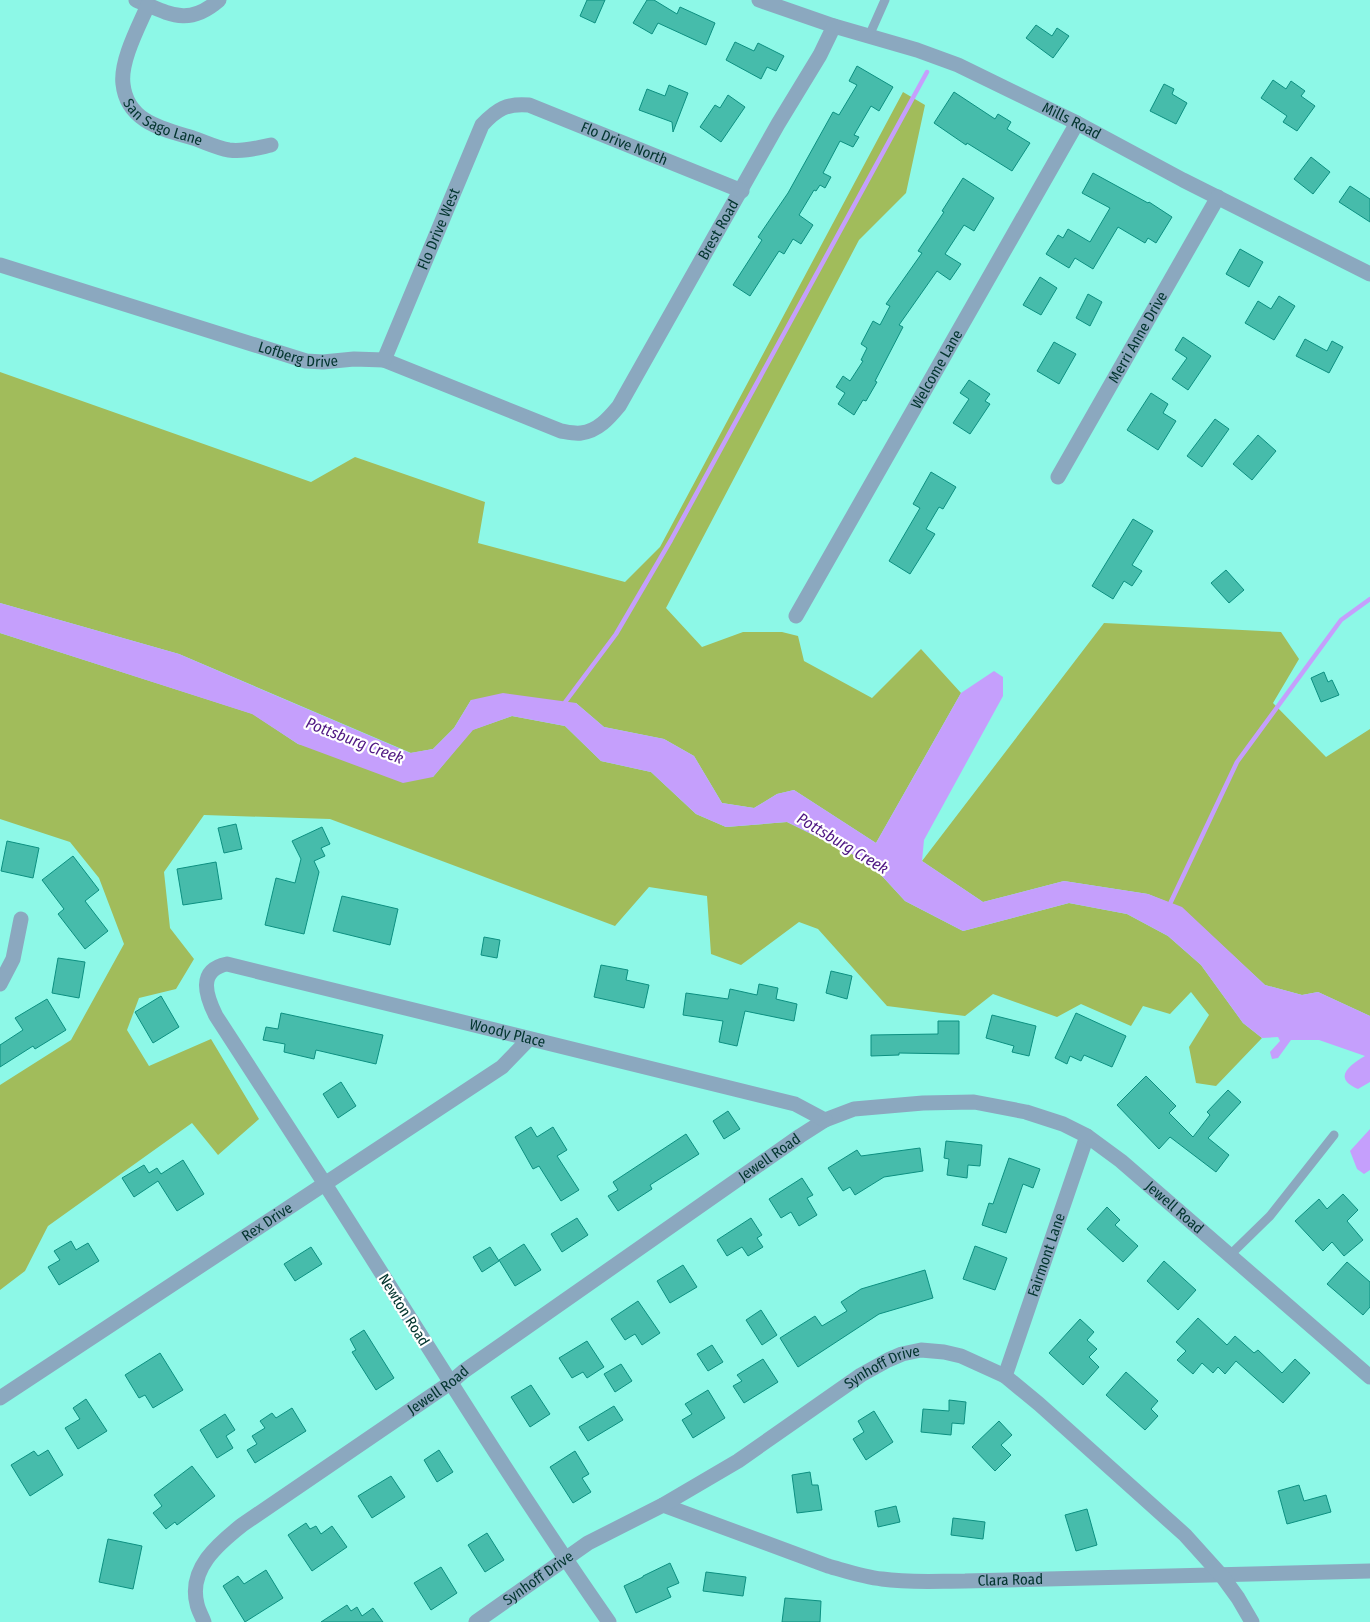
<svg xmlns="http://www.w3.org/2000/svg" width="1370" height="1622" font-family="'Fira Sans Condensed',sans-serif">
<rect width="100%" height="100%" fill="#8df8e7"/>
<!-- green -->
<path fill="#a1bc5b" d="M903,92l22,13 -19,88 -47,47 -193,368 36,39 41,-15h39l16,4 6,25 68,37 49,-49 40,44 -85,150 -82,-53 -17,4 -23,14 -32,-5 -28,-47 -30,-17 -60,-12 -28,-24 -105,-3 -17,28 -21,21 -22,4 -232,-99 -179,-51v-231l311,110 44,-25 130,45 -7,41 147,39 35,-35z
M1104,623l177,9 18,27 -26,44 53,54 44,-28v287l-52,-24 -16,3 -37,-10 -83,-77 -34,-14 -84,-13 -81,21 -61,-41z
M0,633l253,81 45,30 135,33 39,-47 40,-14 53,10 36,35 50,11 45,42 30,13 61,-5 83,41 35,38 58,30 106,-28 58,11 41,22 33,29 42,58 19,15 -46,48 -20,-3 -7,-36 20,-32 -18,-23 -21,22 -27,-8 -12,20 -50,-22 -24,13 -64,-23 -28,22 -78,-10 -69,-77 -19,-7 -58,43 -30,-11 -4,-58 -58,-9 -34,39 -285,-107 -126,-4 -40,57 6,56 24,31 -18,30 -37,9 -12,32 22,36 62,-27 48,80 -41,36 -26,-32 -144,103 -23,45 -25,19v-205l71,-45 53,-96 -25,-66 -29,-36 -70,-23z"/>
<!-- water -->
<path fill="#c59ffc" d="M0,603l179,51 231,99 23,-4 21,-21 17,-28 32,-7 73,10 28,24 60,12 30,17 28,47 32,5 23,-14 17,-4 82,53 85,-150 33,-22 9,6v19l-79,144 -2,21 61,41 81,-21 84,13 34,13 83,78 37,10 16,-3 52,24v66l-12,7c-27,-11 -7,-25 7,-33l-46,-16h-28l-13,18 -6,1 -2,-7 10,-11 -2,-4 -16,1 -19,-15 -42,-58 -33,-29 -41,-22 -58,-11 -106,28 -58,-30 -35,-38 -83,-41 -61,5 -30,-13 -45,-42 -50,-11 -36,-35 -53,-10 -39,14 -40,47 -30,6 -105,-39 -46,-30 -252,-81z
M1370,1129v41l-6,4 -7,-5 -7,-18z"/>
<g fill="none" stroke-linecap="round" stroke-linejoin="round">
<!-- stream -->
<path stroke="#c59ffc" stroke-width="4.5" d="M563,705l53,-71 55,-94 256,-468
M1168,908l69,-146 104,-142 29,-21"/>
</g>
<!-- building -->
<path fill="#46bcab" stroke="#0c9081" d="M587,0h18l-10,23 -15,-7z
M647,0h7l23,14 3,-7 35,16 -9,22 -48,-22 -6,11 -19,-11z
M1036,25l16,11 5,-8 12,8 -16,22 -27,-20z
M735,42l19,9 4,-8 26,13 -8,15 -9,-4 -6,12 -35,-19z
M857,66l36,21 -14,24 -8,-5 -17,29 5,2 -6,10 -13,-6 -17,32 8,4 -6,11 -5,-3 -4,6 -2,-1 -15,25 14,10 -12,19 -8,-5 -9,15 -5,-3 -29,45 -17,-11 29,-45 -4,-3 30,-44 45,-81 6,3 18,-30 -8,-4z
M1273,80l13,9 5,-8 14,10 -4,5 14,10 -18,25 -14,-9 4,-6 -26,-18z
M1164,84l10,5 -2,5 15,9 -11,21 -26,-13z
M669,85l19,8 -15,39 -1,-10 -33,-12 8,-21 18,7z
M954,92l41,27 3,-5 13,8 -4,7 23,14 -18,28 -45,-28 -1,2 -32,-22z
M728,95l17,12 -24,35 -21,-15 15,-22 5,3z
M1311,157l19,15 -17,22 -19,-15z
M1093,173l55,30 1,-1 23,15 -16,26 -8,-5 -3,5 -27,-16 -25,42 -18,-11 -6,10 -23,-14 12,-19 5,3 5,-9 22,13 20,-34 -28,-15z
M963,178l31,20 -20,33 -10,-6 -19,29 16,10 -11,16 -13,-9 -38,54 4,2 -28,54 2,1 -11,19 -3,-1 -9,15 -16,-11 7,-11 -9,-6 7,-11 7,5 13,-20 -2,-1 6,-12 -6,-4 12,-23 7,4 10,-19 -4,-2 36,-51 -4,-2 26,-39 -2,-1z
M1350,186l20,13v23l-31,-20z
M1240,249l23,13 -14,25 -23,-13z
M1040,277l17,11 -16,27 -18,-10z
M1088,294l14,8 -12,24 -14,-8z
M1279,296l16,10 -21,34 -29,-17 13,-22 13,8z
M1183,337l28,19 -23,34 -16,-11 15,-21 -12,-8z
M1305,339l22,12 5,-10 11,6 -14,26 -33,-17z
M1054,342l22,12 -17,30 -22,-13z
M969,380l21,14 -5,7 5,3 -20,30 -17,-11 16,-24 -9,-6z
M1151,393l17,11 -5,9 13,8 -18,29 -31,-20z
M1215,419l14,10 -27,38 -15,-11z
M1258,435l18,16 -24,29 -19,-16z
M931,472l25,15 -13,22 -4,-2 -13,22 9,5 -25,40 -21,-13 31,-53 -7,-4z
M1133,519l20,12 -21,34 10,6 -10,15 -8,-5 -11,18 -21,-13z
M1226,570l18,20 -15,13 -18,-20z
M1324,672l4,10 4,-2 7,15 -18,7 -10,-24z
M236,824l6,25 -18,4 -6,-25z
M322,827l8,17 -9,4 4,8 -11,5 5,11 -15,62 -39,-9 11,-47 19,5 6,-24 -9,-18z
M7,841l32,7 -6,30 -32,-7z
M73,856l26,34 -14,11 23,30 -23,18 -27,-35 6,-5 -22,-29z
M216,862l6,37 -39,6 -6,-36z
M342,896l56,13 -8,36 -57,-14z
M484,937l16,3 -3,18 -16,-3z
M58,958l27,4 -6,36 -27,-5z
M601,965l27,5 -2,10 23,5 -5,23 -50,-11z
M831,971l21,5 -5,23 -21,-6z
M759,984l19,4 -2,11 21,5 -3,17 -49,-10 -8,35 -18,-4 4,-21 -40,-6 3,-22 42,6 2,-10 27,6z
M161,996l18,31 -26,16 -18,-31z
M47,999l19,31 -31,19 -2,-3 -33,21v-22l23,-15 -8,-12z
M281,1013l102,22 -7,29 -60,-14 -2,9 -30,-7 1,-8 -22,-4 3,-13 12,2z
M1076,1013l50,23 -14,31 -28,-12 -3,6 -11,-5 -3,8 -12,-6z
M992,1015l44,11 -7,30 -17,-4 2,-6 -28,-8z
M938,1021h21v33l-60,-1v2l-28,1v-21l67,-1z
M1146,1076l30,30 -7,7 24,24 17,-22 -3,-3 21,-22 13,12 -33,36 21,17 -13,17 -46,-35 -11,12 -42,-44z
M341,1082l15,24 -18,12 -15,-24z
M728,1111l12,18 -16,10 -11,-18z
M531,1127l6,10 16,-10 14,23 -10,6 22,34 -18,11 -22,-35 -6,3 -18,-32z
M686,1134l13,20 -49,31 2,4 -34,22 -10,-15 10,-6 -5,-8z
M946,1141l36,4 -2,21 -12,-1 -1,13 -20,-3 2,-16 -5,-1z
M920,1148l3,23 -39,6 -29,18 -5,-8 -7,4 -15,-23 29,-18 4,6z
M1009,1158l31,11 -7,19 -10,-4 -17,49 -24,-8 7,-22 4,1z
M183,1160l21,34 -27,17 -19,-30 -24,16 -12,-19 22,-13 5,8 8,-5 4,6z
M802,1178l11,17 -6,3 10,17 -18,11 -8,-14 -10,6 -12,-19z
M1343,1194l15,16 -11,11 16,19 -19,16 -12,-14 -9,9 -28,-30 24,-22 8,10z
M1107,1207l13,13 -5,5 23,21 -15,16 -36,-33z
M577,1218l11,17 -26,17 -11,-18z
M751,1218l11,17 -5,3 6,9 -15,9 -6,-9 -15,9 -10,-16z
M71,1241l5,9 12,-7 11,18 -40,24 -11,-18 12,-7 -6,-9z
M524,1244l17,26 -26,16 -16,-26z
M975,1246l32,12 -12,32 -32,-11z
M311,1247l11,17 -27,17 -11,-17z
M490,1247l9,14 -17,11 -9,-15z
M1164,1261l32,29 -18,20 -31,-29z
M1347,1262l23,20v25l-7,8 -36,-31z
M683,1265l14,22 -27,16 -13,-22z
M925,1270l8,28 -54,16 -81,53 -18,-29 35,-22 7,10 25,-15 -6,-9 20,-13z
M638,1301l22,32 -18,12 -7,-11 -10,6 -14,-21z
M761,1310l16,25 -15,10 -16,-25z
M1198,1318l29,27 8,-9 19,17 4,-3 24,23 13,-14 15,14 -27,30 -47,-42 -11,13 -7,-7 -5,6 -11,-10 -9,11 -16,-14 9,-9 -10,-9z
M1080,1319l14,13 -7,8 10,9 -8,8 10,10 -16,18 -34,-32z
M364,1330l30,48 -18,12 -24,-38 4,-2 -6,-11z
M587,1341l17,26 -17,11 -4,-6 -11,6 -13,-20z
M712,1345l11,17 -15,9 -11,-17z
M160,1353l23,37 -30,18 -8,-13 -6,3 -14,-23z
M763,1359l15,23 -34,21 -11,-17 9,-5 -5,-6z
M621,1364l11,17 -17,11 -11,-18z
M1126,1372l32,29 -7,8 7,7 -13,14 -39,-35z
M531,1385l19,29 -20,13 -19,-30z
M708,1390l17,28 -32,20 -11,-18 10,-6 -7,-10z
M86,1399l21,32 -29,18 -13,-21 15,-9 -7,-11z
M949,1400l17,2 -2,22 -12,-1 -1,12 -30,-3 2,-23 26,2z
M614,1406l9,14 -35,21 -9,-14z
M292,1408l14,23 -51,32 -8,-13 10,-6 -5,-8 13,-8 -5,-7 12,-8 4,5z
M874,1411l19,31 -27,18 -13,-21 11,-7 -6,-11z
M225,1414l10,16 -9,6 7,12 -16,10 -17,-28z
M999,1421l13,14 -11,10 10,10 -16,16 -23,-24z
M48,1450l15,25 -33,21 -19,-31 23,-14 4,5z
M439,1450l14,22 -16,10 -13,-22z
M575,1451l14,23 -7,4 9,14 -18,11 -23,-36z
M192,1466l23,30 -38,29 -2,-3 -9,7 -13,-16 9,-7 -8,-11z
M810,1472l2,13h6l4,25 -25,3 -5,-38z
M391,1476l14,21 -33,21 -14,-22z
M1299,1485l5,16 22,-6 5,17 -44,12 -9,-33z
M896,1506l4,16 -22,5 -3,-16z
M1087,1509l10,36 -21,6 -11,-36z
M953,1518l32,4 -2,17 -32,-4z
M306,1523l4,6 6,-3 5,8 11,-8 15,21 -35,24 -24,-36z
M487,1533l17,27 -19,12 -17,-27z
M108,1539l34,7 -9,43 -34,-7z
M670,1563l9,20 -12,5 4,9 -35,16 -12,-27 19,-9v-1z
M441,1567l16,26 -26,17 -17,-27z
M266,1570l17,28 -38,24 -22,-36 15,-10 6,8z
M706,1572l40,5 -3,19 -40,-5z
M785,1598l36,3 -1,21h-38z
M347,1605l4,6 6,-4 5,9 11,-8 10,14h-62z"/>
<g fill="none" stroke-linecap="round" stroke-linejoin="round">
<!-- lane -->
<path stroke="#8ba8bf" stroke-width="9" d="M869,36l16,-36
M1230,1255l40,-39 64,-81"/>
<!-- street -->
<g stroke="#8ba8bf" stroke-width="15">
<path d="M136,0c34,14 52,27 83,0"/>
<path id="s1" d="M759,0l75,26 83,24 41,15 119,58 106,57 187,94"/>
<path id="s2" d="M148,5c-9,21 -28,56 -25,79 4,38 40,45 70,54 12,4 24,10 36,12 14,2 28,-2 42,-5"/>
<path id="s3" d="M0,265l306,96 17,1 31,-3 30,1 177,71c6,1 14,3 20,2 17,-2 28,-15 38,-27l159,-282 42,-69 14,-29"/>
<path id="s4" d="M384,360l98,-235c15,-16 25,-22 47,-20l213,86"/>
<path id="s5" d="M1058,477l160,-280"/>
<path id="s6" d="M796,616l281,-493"/>
<path d="M0,984l13,-25 8,-40"/>
<path id="s7" d="M1005,1376l82,-240"/>
<path id="s8" d="M0,1398l502,-331 27,-28"/>
<path id="s9" d="M663,1505l165,61c18,5 35,11 54,13 27,4 55,2 83,2l405,-10"/>
<path id="s10" d="M204,1622c-2,-6 -6,-12 -7,-18 -9,-35 21,-60 45,-79l208,-142 14,-12 336,-235 25,-16 29,-11 69,-6 51,-1 52,10 37,12 24,12 34,25 249,216"/>
<path id="s11" d="M476,1622l112,-79 75,-38 75,-44 123,-86 27,-15 14,-6 19,-4 23,2 17,4 44,20 34,28 146,131 37,41 16,22 14,24"/>
<path id="s12" d="M609,1622c-100,-143 -190,-291 -284,-438 -36,-56 -73,-112 -109,-168 -10,-20 -19,-46 11,-52l568,140 30,16"/>
</g>
</g>
<g text-anchor="middle" stroke-width="4.5" stroke-linejoin="round" paint-order="stroke">
<!-- street labels -->
<g font-size="15" fill="#02352e" stroke="#fff">
<text dy="5" stroke="none"><textPath href="#s2" startOffset="144">San Sago Lane</textPath></text>
<text dy="5" stroke="none"><textPath href="#s1" startOffset="336">Mills Road</textPath></text>
<text dy="5" stroke="none"><textPath href="#s4" startOffset="411">Flo Drive North</textPath></text>
<text dy="5" stroke="none"><textPath href="#s4" startOffset="142">Flo Drive West</textPath></text>
<text dy="5" stroke="none"><textPath href="#s3" startOffset="860">Brest Road</textPath></text>
<text dy="5" stroke="none"><textPath href="#s5" startOffset="161">Merri Anne Drive</textPath></text>
<text dy="5" stroke="none"><textPath href="#s3" startOffset="312">Lofberg Drive</textPath></text>
<text dy="5" stroke="none"><textPath href="#s6" startOffset="284">Welcome Lane</textPath></text>
<text dy="5" stroke="none"><textPath href="#s12" startOffset="1076">Woody Place</textPath></text>
<text dy="5" stroke="none"><textPath href="#s10" startOffset="759">Jewell Road</textPath></text>
<text dy="5" stroke="none"><textPath href="#s10" startOffset="1209">Jewell Road</textPath></text>
<text dy="5" stroke="none"><textPath href="#s8" startOffset="320">Rex Drive</textPath></text>
<text dy="5" stroke="none"><textPath href="#s7" startOffset="128">Fairmont Lane</textPath></text>
<text transform="translate(404 1310) rotate(58)" y="5">Newton Road</text>
<text dy="5" stroke="none"><textPath href="#s11" startOffset="481">Synhoff Drive</textPath></text>
<text dy="5" stroke="none"><textPath href="#s10" startOffset="354">Jewell Road</textPath></text>
<text dy="5" stroke="none"><textPath href="#s11" startOffset="76">Synhoff Drive</textPath></text>
<text dy="5" stroke="none"><textPath href="#s9" startOffset="360">Clara Road</textPath></text>
</g>
<!-- water labels -->
<g font-size="16" font-style="italic" fill="#4f1783" stroke="#fff">
<text transform="translate(355 740) rotate(21)" y="6">Pottsburg Creek</text>
<text transform="translate(843 843) rotate(31)" y="6">Pottsburg Creek</text>
</g>
</g>
</svg>
